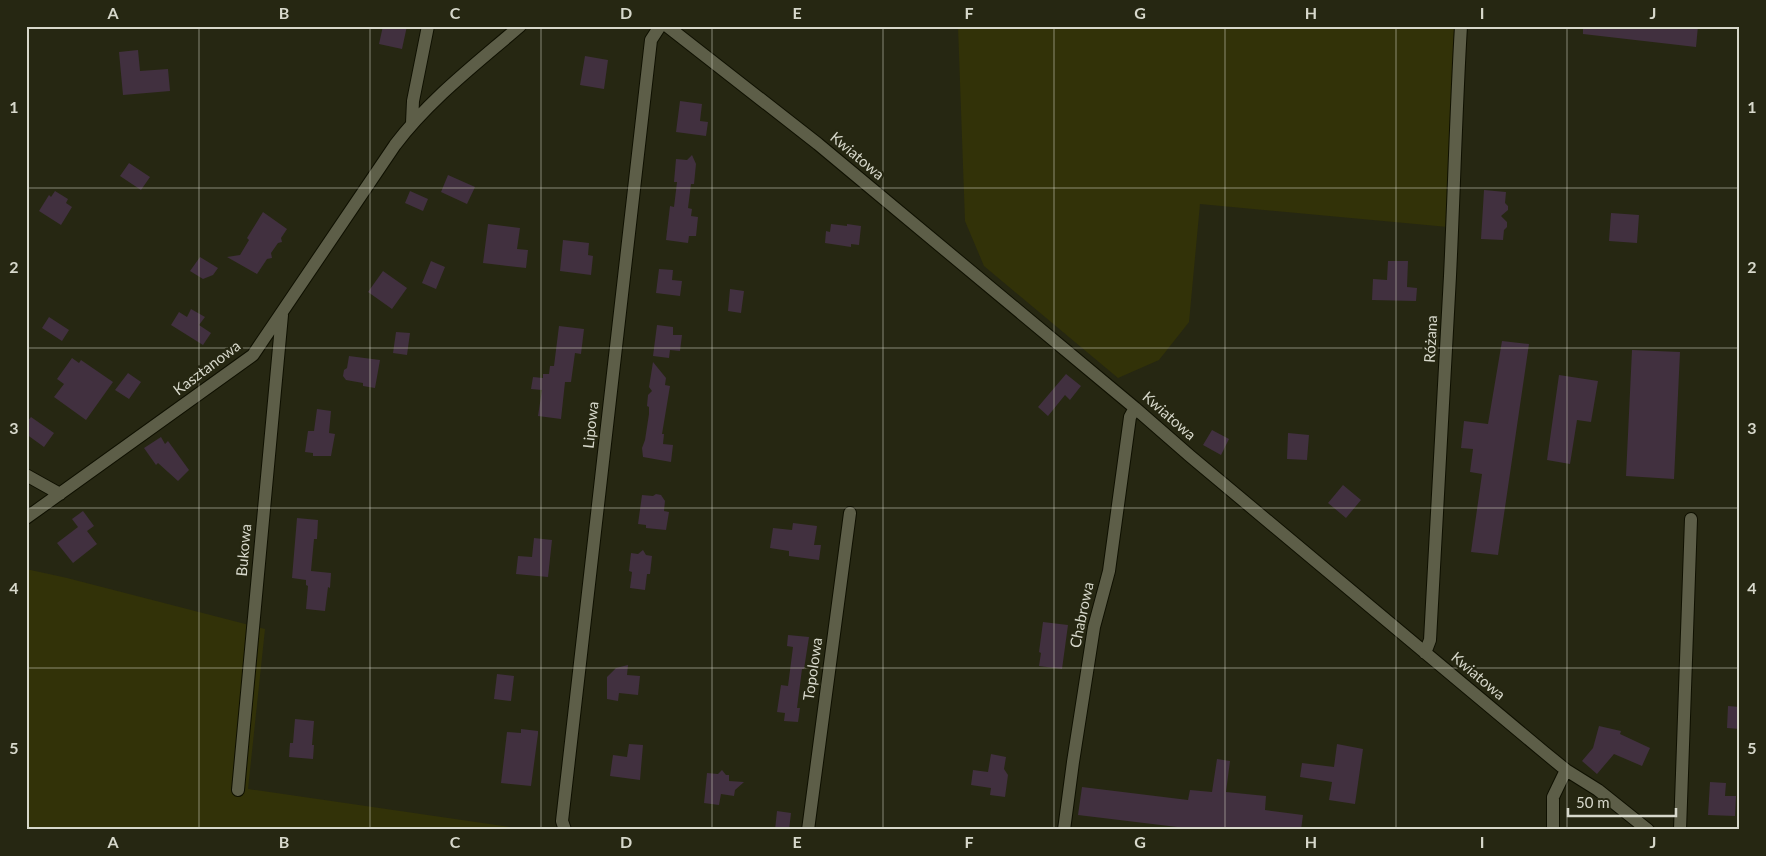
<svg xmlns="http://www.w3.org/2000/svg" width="1766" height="856" font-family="Lato,sans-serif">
<rect width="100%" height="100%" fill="#262712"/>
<!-- green -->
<path fill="#323208" d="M958,26h499l-9,201 -248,-23 -11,118 -30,38 -41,18 -134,-112 -19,-45z
M26,569l41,9 198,51 -17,160 283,41h-505z"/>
<!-- building -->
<path fill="#41303f" d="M383,26h24l-5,23 -23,-5z
M1583,26h115l-2,21 -113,-13z
M138,50l2,21 28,-2 2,22 -47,4 -4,-43z
M585,56l23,4 -4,29 -24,-4z
M680,101l22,3 -2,17 8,1 -2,14 -30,-4z
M692,155l4,9 -2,20h-3l-3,24 4,1 -1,7 7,1 -2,19h-7l-1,7 -22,-3 4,-34 4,1 3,-25h-3l2,-23 11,1z
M129,163l21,14 -9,13 -21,-14z
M448,175l27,12 -8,17 -26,-12z
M1484,190l22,2 -1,11 3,3v4l-7,6 6,6v5l-3,3 -1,10 -22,-1z
M55,191l13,8 -2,4 6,4 -11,18 -22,-14 10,-16 2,2z
M410,191l18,8 -5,12 -18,-8z
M263,212l24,17 -6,9 1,4 -4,1 -7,10 1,5 -5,1 -10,15 -30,-17 13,-2 9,-15 -2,-2z
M1611,213l28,2 -2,28 -28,-2z
M488,224l32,4 -3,21 11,1 -2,18 -43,-5z
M831,224l16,2v-2l14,2 -2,19 -8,-1v3l-26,-4 1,-12 4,1z
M563,240l26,3 -1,12 5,1 -2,19 -31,-4z
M200,257l18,11 -5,7 -10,4 -13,-8z
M431,261l14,6 -9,22 -14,-6z
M1388,261h20l-1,26 10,1 -1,13 -44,-1 1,-21 14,1z
M659,269l14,1 -1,10 10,1 -2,15 -24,-3z
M383,271l24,17 -15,21 -24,-17z
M730,289l14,2 -3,22 -13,-2z
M191,309l14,8 -6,8 12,8 -8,12 -32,-20 8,-13 8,5z
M49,317l20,13 -7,11 -20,-13z
M657,325l16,2v8h9l-2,16 -10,-1 -1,8 -16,-2z
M559,326l25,3 -3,25 -6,-1 -4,29h-6l-4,37 -23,-3 4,-26 -11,-1 2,-12 10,1v-4h6l1,-8h4z
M396,332l14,1 -3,22 -14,-2z
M1502,341l27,3 -31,211 -27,-3 11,-78 -12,-2 3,-23 -12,-1 3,-27 24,3z
M1632,350l48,2 -6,127 -48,-3z
M349,356l31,4 -5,28 -12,-2v-3l-17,-3 -3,-4 1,-6 3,-2z
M72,358l7,5 2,-3 32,22 -27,38 -32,-23 10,-13 -7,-5z
M653,362l13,16 -1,7 5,1 -8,48h2l-1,10 10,1 -2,17 -28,-5 -1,-9 3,-8 4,-26v-7l-2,-1 1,-11 4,-4 -3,-4z
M128,373l13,9 -12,17 -14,-9z
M1066,374l15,12 -11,14 -5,-5 -17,21 -10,-9z
M1559,375l39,6 -7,41 -14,-2 -7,44 -23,-4z
M317,409l14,2 -2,22 6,1 -4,22h-18v-3l-8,-1 3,-21h6z
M31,417l23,16 -10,14 -18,-13v-11z
M1212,430l17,9 -8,16 -18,-10z
M1288,433l21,2 -2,25 -20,-1z
M161,437l4,7 3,-3 21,29 -11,11 -20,-18 -2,2 -12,-17z
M1343,485l18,15 -15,18 -18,-15z
M656,494l5,1 4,6 -1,10 5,1 -3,18 -20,-2v-3l-8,-1 4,-29 11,1z
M83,511l11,15 -7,5 10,13 -24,19 -16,-20 21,-16 -6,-8z
M297,518l21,2 -1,19h-3l-3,32 20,2 -1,15 -2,-1 -3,24 -19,-2 2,-23 -2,-1v-5l-14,-2z
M793,523l24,3 -3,19h7l-2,15 -30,-4v-5l-19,-3 3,-20 19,2z
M534,538l18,2 -4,37 -32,-3 2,-18 14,1z
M643,550l3,5 6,1 -2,18h-3l-2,16 -15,-2 2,-16 -3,-1 2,-18 7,1z
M1043,622l25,3 -6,44 -23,-3 2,-13 -2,-1z
M788,635l21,2 -5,32h-2l-5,39h3l-2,14 -14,-1 1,-8 -8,-1 4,-27 7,1 5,-39 -6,-1z
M628,665l-1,10 13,1 -2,19 -19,-2 -1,8 -11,-2v-22l9,-9z
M497,674l17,2 -3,25 -17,-2z
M1728,706l12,1v22l-13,-1z
M295,719l19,2 -2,24h2l-1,14 -24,-2 1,-14h3z
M1599,726l22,5 -1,3 30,14 -8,18 -28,-12 -17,20 -15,-13 11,-13z
M521,729l17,2v3l-7,52 -30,-3 6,-51 14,1z
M629,744l14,1 -3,35 -30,-4 3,-21 14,2z
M1337,744l26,5 -8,55 -26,-4 3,-18 -32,-5 2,-14 32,4z
M991,754l15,3 -2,12 4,6 -3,22 -15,-2 1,-7 -20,-3 2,-15 15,2z
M1217,759l13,2 -4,31 40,4 -1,14 38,5 -2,15h-99l-124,-15 4,-28 106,13 2,-10 22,2z
M722,770l4,5h3v6l15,1 -9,8 -1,6 -13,-2 -2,11 -15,-2 3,-30 11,1z
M1710,782l16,1 -1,13h11l-1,20 -27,-1z
M777,811l14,2 -2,17h-14z"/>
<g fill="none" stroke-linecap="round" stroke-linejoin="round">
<!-- minor casing -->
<g stroke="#0f1000" stroke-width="14">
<path id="minor" d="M667,26l151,118 317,264 55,48 354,296 22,18 32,20 50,40
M412,123l1,-22 15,-75
M26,475l34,19
M26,518l227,-163 142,-210c35,-46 81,-81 125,-119
M1425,653l5,-13c7,-121 14,-242 20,-364 4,-83 6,-166 11,-250
M238,790l44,-475
M565,830l-3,-9 89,-781 9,-14
M808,830l42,-317
M1064,830l9,-68 21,-135 15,-56 21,-154 5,-9
M1553,830v-33l13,-27
M1680,830l11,-311"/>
</g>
<!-- minor -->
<use href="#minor" stroke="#5d5e48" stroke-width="12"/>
</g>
<!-- grid -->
<path fill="none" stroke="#d7d8cb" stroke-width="1" stroke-opacity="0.55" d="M199,26v804M370,26v804M541,26v804M712,26v804M883,26v804M1054,26v804M1225,26v804M1396,26v804M1567,26v804M26,188h1714M26,348h1714M26,508h1714M26,668h1714"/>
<g text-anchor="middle" stroke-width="4.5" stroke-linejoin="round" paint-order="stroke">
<!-- street labels -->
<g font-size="15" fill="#d7d8cb" stroke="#262712">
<text transform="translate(857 156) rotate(40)" y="5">Kwiatowa</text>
<text transform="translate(1431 339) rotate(-87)" y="5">Różana</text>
<text transform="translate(207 368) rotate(-37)" y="5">Kasztanowa</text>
<text transform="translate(1169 416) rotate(41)" y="5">Kwiatowa</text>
<text transform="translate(591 425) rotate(-84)" y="5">Lipowa</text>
<text transform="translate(244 550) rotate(-85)" y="5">Bukowa</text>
<text transform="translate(1082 615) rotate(-78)" y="5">Chabrowa</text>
<text transform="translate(813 669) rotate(-82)" y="5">Topolowa</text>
<text transform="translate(1478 676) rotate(40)" y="5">Kwiatowa</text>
</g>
</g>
<!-- border -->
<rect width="1766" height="856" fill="none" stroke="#262712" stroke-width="55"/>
<!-- scale -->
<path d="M1568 808v8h108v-8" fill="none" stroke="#d7d8cb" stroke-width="2.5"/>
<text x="1576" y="808" font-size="15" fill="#d7d8cb" stroke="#262712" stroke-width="4" paint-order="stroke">50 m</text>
<rect x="28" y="28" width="1710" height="800" fill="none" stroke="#d7d8cb" stroke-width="2"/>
<g font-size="16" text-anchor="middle" font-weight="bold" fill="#d7d8cb">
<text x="113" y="19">A</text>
<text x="284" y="19">B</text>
<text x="455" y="19">C</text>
<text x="626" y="19">D</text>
<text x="797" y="19">E</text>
<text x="969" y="19">F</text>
<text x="1140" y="19">G</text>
<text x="1311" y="19">H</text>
<text x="1482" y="19">I</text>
<text x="1653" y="19">J</text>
<text x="14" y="113">1</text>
<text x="1752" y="113">1</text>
<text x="14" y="273">2</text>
<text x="1752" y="273">2</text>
<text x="14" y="434">3</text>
<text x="1752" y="434">3</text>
<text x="14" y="594">4</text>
<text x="1752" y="594">4</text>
<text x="14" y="754">5</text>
<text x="1752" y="754">5</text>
<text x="113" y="848">A</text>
<text x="284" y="848">B</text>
<text x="455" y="848">C</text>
<text x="626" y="848">D</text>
<text x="797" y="848">E</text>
<text x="969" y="848">F</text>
<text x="1140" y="848">G</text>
<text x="1311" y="848">H</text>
<text x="1482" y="848">I</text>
<text x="1653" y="848">J</text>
</g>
</svg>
